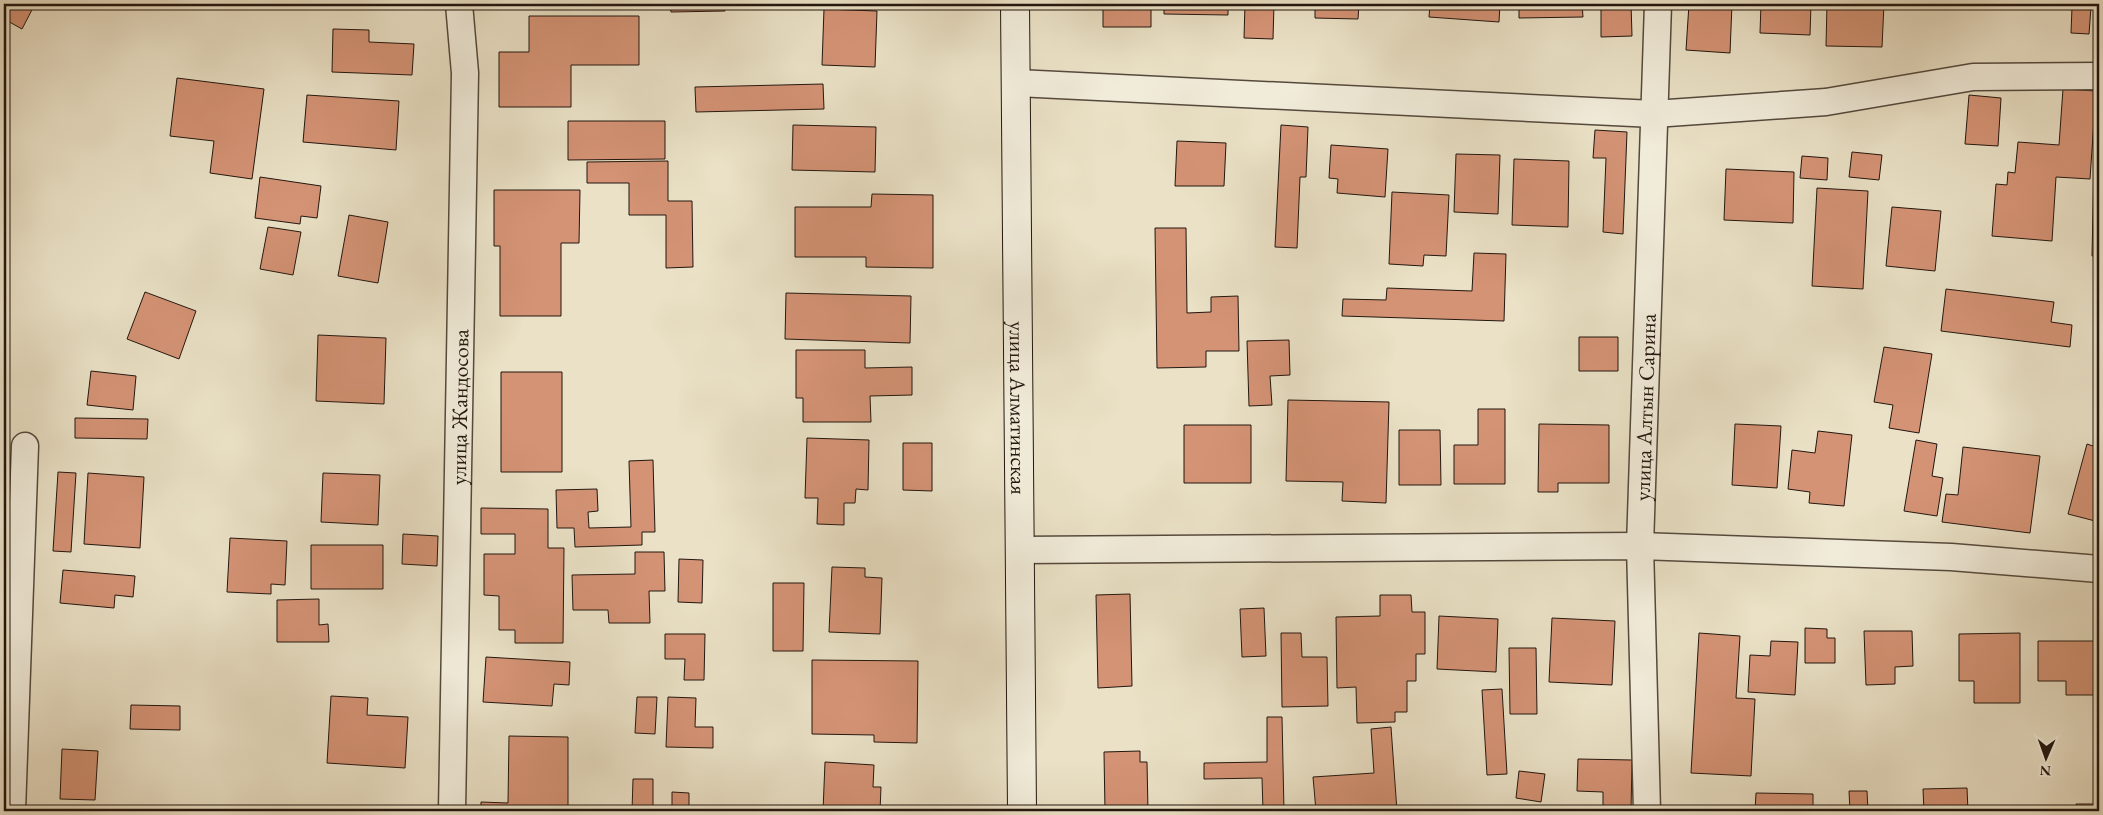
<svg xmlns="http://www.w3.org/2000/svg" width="2103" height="815" font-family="'EB Garamond',serif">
<rect width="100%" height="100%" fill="#eae1c6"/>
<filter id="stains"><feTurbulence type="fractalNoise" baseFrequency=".004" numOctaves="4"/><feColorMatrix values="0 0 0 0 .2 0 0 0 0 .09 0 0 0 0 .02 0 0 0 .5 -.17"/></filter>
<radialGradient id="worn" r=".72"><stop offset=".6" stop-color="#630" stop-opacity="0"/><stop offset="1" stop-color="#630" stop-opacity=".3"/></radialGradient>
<!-- building -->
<path fill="#d49375" stroke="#23160f" d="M4,4h31l-13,25 -18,-10z
M670,4h55v7l-54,1z
M1103,4h48v23h-48z
M1164,4h64v11l-64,-1z
M1245,4h29l-1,35 -29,-1z
M1315,4h44l-1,15 -43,-1z
M1430,4h70l-1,18 -70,-5z
M1519,4h63l1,13 -64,1z
M1601,4h30l1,32 -31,1z
M1689,4h43l-2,49 -44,-3z
M1761,4h50l-1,31 -50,-2z
M1827,4h57l-2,43 -56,-1z
M2072,7h19l-2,27 -18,-1z
M824,9l53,2 -2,56 -53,-2z
M529,16h110v49h-68v42h-72v-55h30z
M333,29l36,1v12l45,2 -2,31 -80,-3z
M177,78l87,11 -12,90 -42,-6 4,-32 -44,-5z
M823,84l1,25 -128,3 -1,-25z
M2063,89l33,2 -6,88 -34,-2 -4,64 -60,-5 4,-52 11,1 1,-13 7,1 3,-31 41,3z
M307,95l92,6 -3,49 -93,-8z
M1969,95l32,3 -3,48 -33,-2z
M568,121h97v38l-97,1z
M793,125l83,2 -1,45 -83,-2z
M1281,125l27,2 -2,50h-6l-3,71 -22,-1z
M1595,130l32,2 -4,102 -20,-2 3,-74h-13z
M1177,141l49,2 -2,43h-49z
M1331,145l57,4 -3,48 -48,-4 1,-14 -9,-1z
M1852,152l30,3 -3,25 -30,-3z
M1456,154l44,1 -2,59 -44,-2z
M1802,156l26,2 -1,22 -27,-2z
M1514,159l55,2 -1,66 -56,-2z
M668,161v40h24l1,66 -27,1v-53h-37v-32h-42v-21z
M2094,162h5v94h-7z
M1726,169l68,3 -1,51 -69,-3z
M260,177l61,9 -4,32 -16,-2 -1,8 -45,-6z
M1817,188l51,3 -5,98 -51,-3z
M494,190h86l-1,53h-18v73h-61v-70h-6z
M1392,192l57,3 -3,61 -22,-1 -1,11 -34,-2z
M872,194l61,1v73l-67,-1v-10h-71v-50h76z
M1892,207l49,4 -6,60 -49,-5z
M349,215l39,7 -10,61 -40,-7z
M268,227l33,5 -8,43 -33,-6z
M1155,228h31l1,85 24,-1v-15l27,-1 1,55h-33v16l-49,1z
M1474,253l32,1 -2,67 -162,-5 1,-17 43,1 1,-12 85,3z
M1946,289l108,13 -3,20 21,3 -2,22 -129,-16z
M145,292l51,19 -17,48 -52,-20z
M786,293l125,3 -1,47 -125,-4z
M318,335l68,3 -2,66 -68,-3z
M1579,337h39v34h-39z
M1289,340l1,35 -20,1 2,29 -23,1 -2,-65z
M1884,347l48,7 -13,79 -30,-5 4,-23 -19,-3z
M796,350h69v18l47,-1v28l-42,1 1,26h-68v-24h-7z
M91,371l45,5 -3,34 -46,-5z
M501,372h61v100h-61z
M1288,400l101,2 -3,101 -44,-2 1,-19 -57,-1z
M1478,409h27v75h-51v-39h24z
M75,418l73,1 -1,20 -72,-1z
M1539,424l70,1v58h-51v9h-20z
M1735,424l46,2 -4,62 -45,-3z
M1184,425h67v58h-67z
M1399,430h41l1,55h-42z
M1818,431l34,4 -8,71 -35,-3 1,-11 -22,-3 4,-39 23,3z
M807,438l62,2 -1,50 -12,-1 -1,14h-11v22l-27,-1 1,-26h-13z
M1916,440l21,4 -5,32 11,2 -6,38 -33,-5z
M903,443h29v48l-29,-1z
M2087,444l12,4v74l-31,-8z
M1963,447l77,9 -10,77 -88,-11 4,-28 12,1z
M653,460l2,72h-13v13l-67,2 -1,-19h-17l-1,-38 41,-1 1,22 -10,1 1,16 42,-1 -2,-66z
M58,472l18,1 -5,79 -18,-1z
M88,473l56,4 -4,71 -56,-4z
M323,473l57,2 -2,50 -57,-3z
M481,508l67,1v39h16l-1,95h-48v-13h-16v-34l-15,-1v-41h31v-20h-34z
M403,534l35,2 -1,30 -35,-2z
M230,538l57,3 -2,44 -14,-1v10l-44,-2z
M311,545h72v44h-72z
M635,552h29l1,39h-16l1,32h-41l-1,-13h-35l-1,-35 63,-1z
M679,559l24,1 -1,43 -24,-1z
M832,567l33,1v9l17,1 -2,56 -51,-2z
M63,570l72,6 -2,21 -18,-2 -1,13 -54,-5z
M773,583h31l-1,68h-30z
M1130,594l2,92 -34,2 -2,-93z
M1380,595h31l1,17h13v42h-9v27h-9v31h-12v10l-38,1 -1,-36 -19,1 -1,-71 44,-1z
M319,599v26l9,-1 1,18h-52v-42z
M1264,608l2,48 -24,1 -2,-48z
M1439,616l59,3 -2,53 -59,-3z
M1552,618l63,3 -3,64 -63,-3z
M1805,628l22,1v9h8v25h-30z
M1864,631h48l1,35 -18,1v17l-29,1z
M1281,633h20l1,24h25l1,49 -46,1z
M1699,633l41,3 -4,62 19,1 -4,77 -60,-3z
M2020,633v70h-46v-22h-15v-47z
M665,634h40l-1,46h-20l1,-21h-20z
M1771,641l27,1 -3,53 -47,-3 2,-37 20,1z
M2038,641h61v54h-33v-14h-28z
M1509,648h27l1,66h-27z
M486,657l84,5 -1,23 -15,-1 -2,22 -69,-4z
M812,660l106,1 -1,82 -43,-1v-7l-62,-1z
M1502,689l5,85 -20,1 -5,-85z
M331,696l37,2 -1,17 41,2 -3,51 -78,-5z
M637,697h20l-2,37 -20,-1z
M668,697l28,1 -1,29h18v21l-47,-1z
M131,705l49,1v24l-50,-1z
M1267,717h15l2,94h-21l-1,-33 -58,1v-16l63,-1z
M1391,727l6,84h-81l-3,-34 61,-4 -3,-44z
M509,736l59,1v74h-87v-9l27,1z
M62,749l36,2 -3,49 -35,-1z
M1140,751v11h7l1,49h-43l-1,-59z
M1578,759l54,1 -1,51h-28v-19l-26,-1z
M825,762l49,3 -1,22h8l-1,24h-57z
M1519,771l26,3 -4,28 -25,-4z
M633,779h20v32h-21z
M1967,788l1,23h-44l-1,-22z
M1849,791h18l1,20h-18z
M672,792l17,1v18h-17z
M1756,793l57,1v17h-58z
M2076,804h23v7h-23z"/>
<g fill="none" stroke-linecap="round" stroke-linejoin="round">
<!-- street casing -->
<g stroke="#55493d" stroke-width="29">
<g id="street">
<path d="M1017,83l637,31 172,-12 147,-25 126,-1"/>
<path d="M1020,550l620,-4 311,11 148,12"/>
<path d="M12,811l13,-365"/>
<path id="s1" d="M452,811l13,-738 -6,-69"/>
<path id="s2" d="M1647,811l-7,-265 18,-542"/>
</g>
</g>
<!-- secondary casing -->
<g stroke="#23160f" stroke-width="30">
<g id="secondary">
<path id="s3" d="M1015,4l7,807"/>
</g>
</g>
<!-- street -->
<use href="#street" stroke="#f1ecda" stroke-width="26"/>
<!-- secondary -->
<use href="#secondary" stroke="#f1ecda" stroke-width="28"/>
</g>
<g text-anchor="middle" stroke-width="4.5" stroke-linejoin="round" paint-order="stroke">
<!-- street labels -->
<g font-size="22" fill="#23160f" stroke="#f1ecda">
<text dy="8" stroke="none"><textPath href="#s1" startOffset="404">улица Жандосова</textPath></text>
<text dy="8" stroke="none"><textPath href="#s3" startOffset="404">улица Алматинская</textPath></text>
<text dy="8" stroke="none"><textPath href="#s2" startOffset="404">улица Алтын Сарина</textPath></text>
</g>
</g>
<!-- margin -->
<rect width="2103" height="815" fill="none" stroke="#eae1c6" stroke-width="20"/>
<rect x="5" y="5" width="2093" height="805" fill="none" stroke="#23160f" stroke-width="2.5"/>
<rect x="10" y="10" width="2083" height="795" fill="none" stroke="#23160f"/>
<!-- north arrow -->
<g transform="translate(2046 758) rotate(182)" stroke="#f1ecda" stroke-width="4" paint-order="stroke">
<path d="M0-4L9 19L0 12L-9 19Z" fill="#23160f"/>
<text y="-8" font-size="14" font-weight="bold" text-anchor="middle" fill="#23160f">N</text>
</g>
<rect width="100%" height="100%" filter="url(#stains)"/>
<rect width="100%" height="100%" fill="url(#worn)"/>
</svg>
